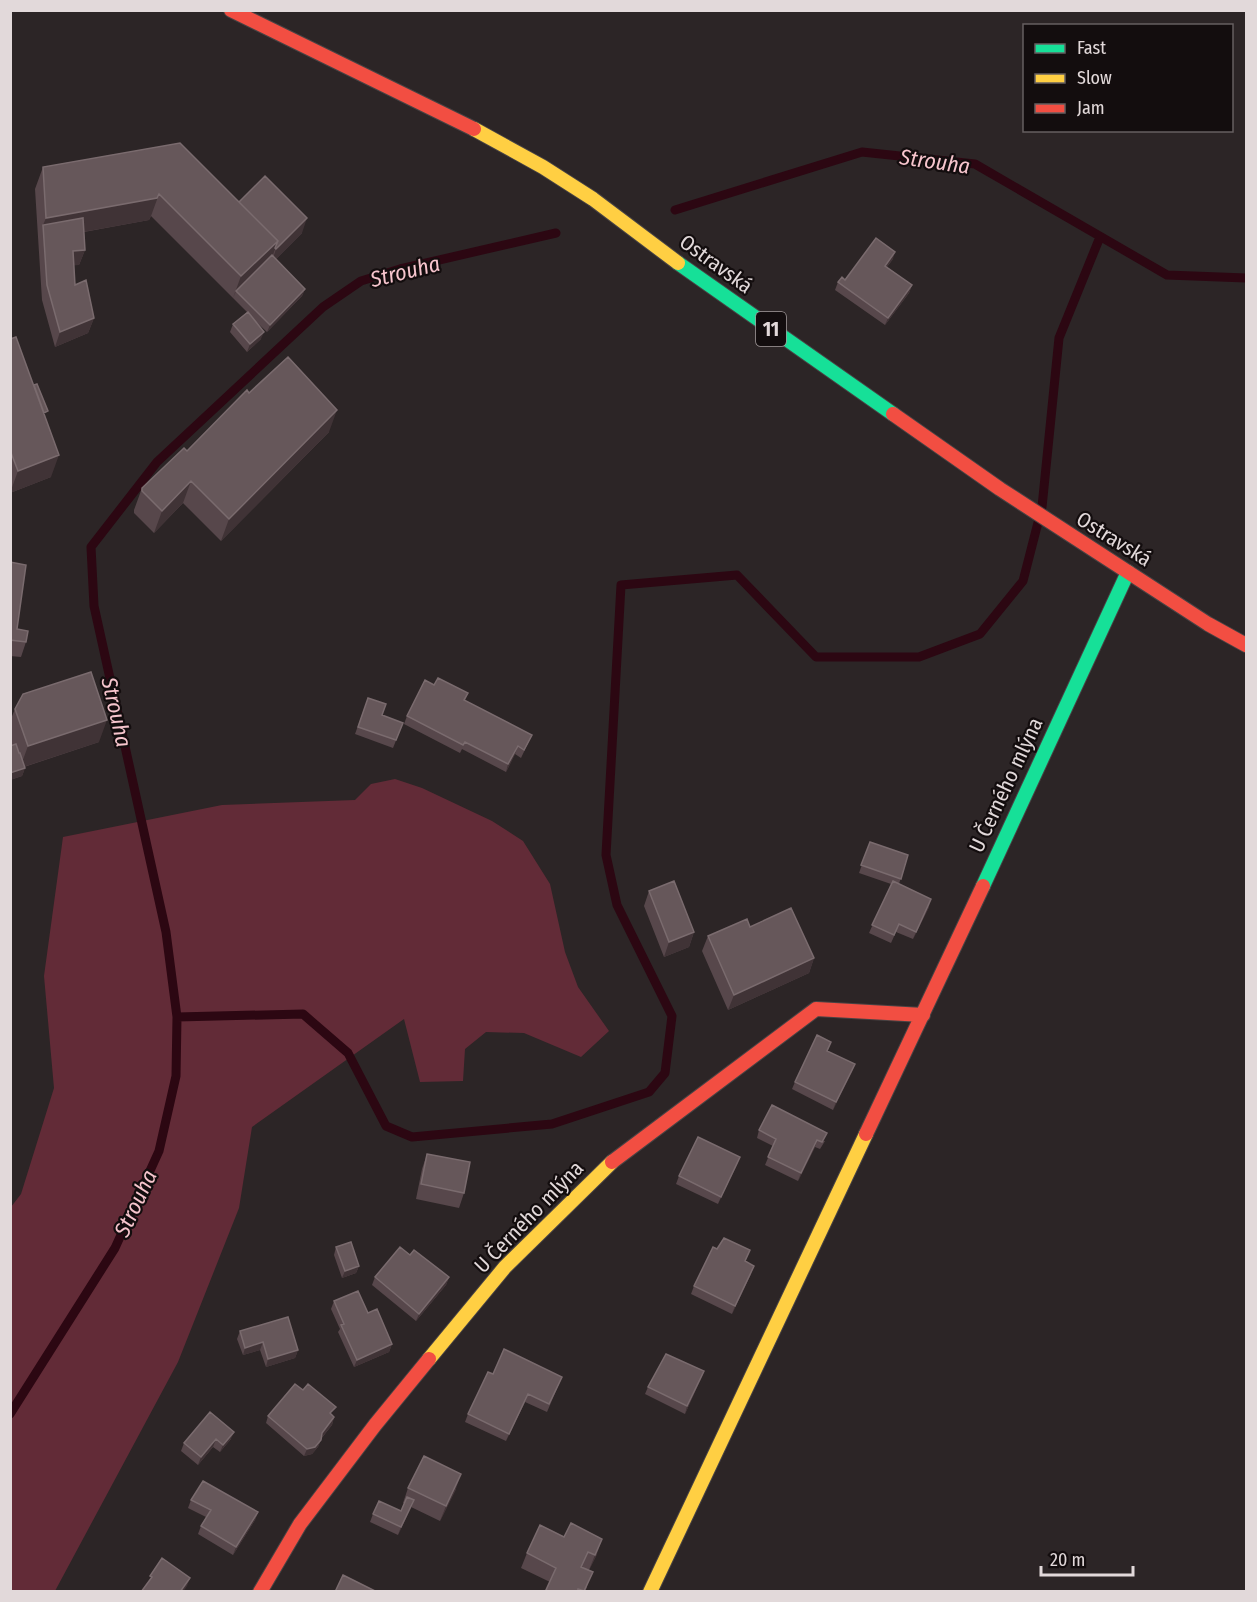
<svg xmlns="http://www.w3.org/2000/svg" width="1257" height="1602" font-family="'Fira Sans Condensed',sans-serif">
<rect width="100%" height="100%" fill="#2c2526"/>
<!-- green -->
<path fill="#622b37" d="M395,779l27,9 70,33 31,20 27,43 15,68 13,35 31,44 -28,26 -57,-24 -38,-1 -21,17 -2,32 -43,1 -16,-63 -152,108 -13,81 -61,154 -123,229h-44v-384l10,-13 33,-106 -10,-112 19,-139 159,-32 133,-5 16,-16z"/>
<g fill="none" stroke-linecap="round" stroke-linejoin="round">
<!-- stream -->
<path stroke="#2c0712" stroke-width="9" d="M675,210l187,-58 113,12 192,111 79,3
M177,1017l126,-3 45,39 38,73 26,11 140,-13 97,-32 16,-19 7,-57 -55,-111 -11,-50 15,-270 116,-10 79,82h103l61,-23 43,-53 19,-74 17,-169 41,-101
M10,1414l105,-166 44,-97 17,-75 1,-59 -11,-85 -72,-326 -3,-59 66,-85 166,-155 38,-26 39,-12 156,-36"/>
<!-- fast casing -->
<g stroke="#484344" stroke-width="16">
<path id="fast" d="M678,263l215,151
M983,886l145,-314"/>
</g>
<!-- slow casing -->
<g stroke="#484344" stroke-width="16">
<path id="slow" d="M474,129l69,38 50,32 85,64
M429,1359l76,-92 107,-105
M650,1592l216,-458"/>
</g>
<!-- jam casing -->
<g stroke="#484344" stroke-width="16">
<path id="jam" d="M231,10l243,119
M893,414l107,75 208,135 38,21
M866,1134l117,-248
M612,1162l204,-153 107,6
M260,1592l40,-68 75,-99 54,-66"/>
</g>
<!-- fast -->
<use href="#fast" stroke="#16e098" stroke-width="14"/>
<!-- slow -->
<use href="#slow" stroke="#ffcf43" stroke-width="14"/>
<!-- jam -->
<use href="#jam" stroke="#f24e42" stroke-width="14"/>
</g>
<!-- wall -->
<path fill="#57474b" d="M43,167l196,35 63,31 -26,26 29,30 -3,7 -35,36 -15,-14 9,21 -14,13 -17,-20 3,-8 14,-12 -96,-96 -2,4 -65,12 1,18 -6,15h-5l1,20 19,33 -6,15 -33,14 -13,-47 -7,-111z
M893,259l-6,8 25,18 -3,8 -24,32 -50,-35 3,-8 7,-2z
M10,339l35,78 6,60 -41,16z
M249,393l80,39 -108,109 -38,-38 -29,30 -20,-20v-3l8,-22 45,-37z
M10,562l7,67 9,13 -5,15 -11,-1z
M434,685l34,8 -3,8 67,34 -11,23 -6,-4 -9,18 -44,-23 -2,4 -56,-29 3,-8z
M368,698l14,17 21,8 -10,25 -38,-14z
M15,709l84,33 -75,25 1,1 -3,8 -12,4v-34h2l-2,-4v-21z
M870,842l38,13 -9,29 30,23 -16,32 -17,-7 -5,11 -22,-10 22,-49 -32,-11z
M649,891l45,41 -5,15 -25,10 -20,-51z
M750,927l64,31 -5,15 -81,37 -26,-59 6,-15z
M827,1051l28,13 -22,46 -41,-21 3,-7z
M759,1130l66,11 -5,8 -5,-2 -17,34 -33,-16 8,-19 -16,-8z
M427,1154l37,39 -5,15 -43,-9 6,-30z
M740,1157l-22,47 -42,-20 3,-8z
M336,1247l23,19 -3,7 -14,5 -8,-23z
M410,1255l39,22 -3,8 -30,36 -44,-36 3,-8z
M745,1261l6,13 -19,40 -41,-20 3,-8z
M334,1301l34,12 24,31 -3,8 -35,15 -16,-35 2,-3 -9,-20z
M240,1331l58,19 -3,8 -29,9 -6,-17 -17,5 -6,-16z
M704,1371l-19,43 -40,-20 3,-7z
M493,1374l69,3 -15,35 -22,-10 -19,39 -41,-19 3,-8z
M210,1412l21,27 -11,13 -7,-5 -15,18 -17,-14 3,-8z
M332,1415l2,2 -2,8 -11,14 -3,8 -6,7 -8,2 -38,-33 2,-7z
M408,1488l48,1 -16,32 -29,-14 -13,28 -28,-13 3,-8 28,-3 3,-8h-1z
M191,1500l67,12 -3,8 -22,35 -35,-21 3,-8 5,-9 -18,-9z
M540,1525l57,29 -8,16 -2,17 -2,5h-40l5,-10 -29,-14 6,-15z"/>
<!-- shaded-wall -->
<path fill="#403336" d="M159,194l-8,22 -2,4 -105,19 -1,-14 3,-7z
M307,218l-5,15 -31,31 5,-15z
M278,241l-8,22 -34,28 -3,7 8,-22z
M85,250l-6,15 -11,1 5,-15z
M895,252l-2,7 -11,14 3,-7z
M912,285l-3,8 -24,32 3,-7z
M305,289l-3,7 -35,36 3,-7z
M94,318l-6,15 -33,14 5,-15z
M264,332l-3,7 -14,13 3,-8z
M337,410l-8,22 -108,109 8,-22z
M59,455l-8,22 -41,16 8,-22z
M191,481l-8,22 -29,30 8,-22z
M107,720l-8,22 -79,26 8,-22z
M518,746l-3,8 -9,18 2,-8z
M25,768l-3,8 -12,4v-7z
M931,899l-2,8 -16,32 3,-7z
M694,932l-5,15 -25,10 5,-15z
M814,958l-5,15 -81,37 6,-15z
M855,1064l-3,8 -19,38 3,-8z
M817,1140l-2,7 -17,34 3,-8z
M740,1157l-3,8 -19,39 3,-7z
M359,1266l-3,7 -14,5 3,-7z
M754,1266l-3,8 -19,40 3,-8z
M449,1277l-3,8 -30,36 3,-7z
M263,1342l-3,8 -17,5 2,-7z
M392,1344l-3,8 -35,15 3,-7z
M298,1350l-3,8 -29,9 2,-8z
M704,1371l-3,8 -16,35 2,-8z
M528,1394l-3,8 -19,39 3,-7z
M334,1417l-2,8 -13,16 3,-8z
M234,1432l-3,7 -11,13 3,-7z
M216,1439l-3,8 -15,18 3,-8z
M321,1440l-3,7 -6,7 -8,2 3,-7z
M461,1474l-5,15 -16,32 6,-15z
M414,1500l-3,8 -13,27 3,-8z
M258,1512l-3,8 -22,35 3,-8z
M602,1539l-5,15 -8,16 6,-15z
M190,1578l-3,8 -4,6h-3z"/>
<!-- building -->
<path fill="#66575a" stroke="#7a6b6e" stroke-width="1.5" d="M180,143l98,98 -37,35 -82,-82 -2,4 -111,20 -3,-51z
M265,176l42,42 -31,31 -1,-1 3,-7 -39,-39z
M83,218l2,32 -12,1 2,34 11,-5 8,38 -34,14 -13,-47 -4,-60z
M876,238l19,14 -10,14 27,19 -24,33 -50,-36 4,-5 3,3z
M272,255l33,34 -35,36 -34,-34z
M248,312l16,20 -14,12 -17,-20z
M16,337l43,118 -41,16 -8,-21v-111z
M288,357l49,53 -108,109 -38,-38 -29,30 -20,-20v-3l42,-40 3,3 60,-61 2,3z
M37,384l11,27 -4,2 -10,-28z
M10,562l16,3 -9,64 11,2 -2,11 -16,-2z
M91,672l16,48 -79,26 -13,-37 8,-15z
M438,678l30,15 -4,7 68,35 -8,15 -6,-4 -10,18 -43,-22 -2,3 -56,-29 18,-36 9,5z
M368,698l18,6 -4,11 21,8 -7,17 -38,-13z
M16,744l3,9h1l5,15 -15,5v-27z
M870,842l38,13 -7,24 -40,-14z
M674,881l20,51 -25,10 -20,-51z
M893,881l38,18 -15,33 -17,-8 -5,11 -22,-10z
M791,908l23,50 -80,37 -26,-59 39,-17 3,8z
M817,1035l14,7 -4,9 28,13 -19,38 -41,-20z
M772,1105l55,28 -5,9 -5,-2 -16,33 -33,-16 8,-18 -17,-9z
M698,1137l42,20 -19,40 -42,-21z
M427,1154l43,8 -6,31 -43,-9z
M724,1238l26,12 -5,11 9,5 -19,40 -41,-20 19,-39 4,2z
M351,1242l8,24 -14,5 -9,-24z
M400,1247l10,8 4,-5 35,27 -30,37 -44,-37z
M358,1291l10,22 9,-4 15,35 -35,16 -16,-35 3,-1 -10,-23z
M288,1317l10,33 -30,9 -5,-17 -18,6 -5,-17z
M504,1349l58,28 -13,27 -21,-10 -19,40 -41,-20 20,-42 5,2z
M666,1354l38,17 -17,35 -39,-19z
M295,1384l8,6 5,-6 28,23 -6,6 4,4 -12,16 -1,7 -6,7 -8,2 -39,-33z
M210,1412l24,20 -11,13 -7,-6 -15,18 -17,-14z
M424,1456l37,18 -15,32 -38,-18z
M203,1481l55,31 -22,35 -35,-21 10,-16 -20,-10z
M407,1497l7,3 -13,27 -28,-13 6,-13 22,10z
M571,1523l31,16 -7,16 -7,-3 -7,15 12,5 -9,19 -6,-2 -1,3h-27l-4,-2 10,-22 -29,-15 13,-28 24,12z
M162,1558l28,20 -10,14h-39l11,-15 -2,-1z
M343,1575l34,17h-42z"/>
<g text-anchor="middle" stroke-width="4.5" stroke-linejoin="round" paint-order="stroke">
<!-- shield labels -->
<rect fill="#130d0e" stroke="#a49c9d" stroke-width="1.5" x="756" y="312" width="30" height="34" rx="4.5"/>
<g font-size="20" font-weight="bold" fill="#e2d9da">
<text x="771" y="336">11</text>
</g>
<!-- street labels -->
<g font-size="21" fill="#e2d9da" stroke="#130d0e">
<text transform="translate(716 264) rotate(36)" y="7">Ostravská</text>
<text transform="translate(1114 539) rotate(32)" y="7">Ostravská</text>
<text transform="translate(1006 785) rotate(-65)" y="7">U Černého mlýna</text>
<text transform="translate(529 1217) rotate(-46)" y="7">U Černého mlýna</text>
</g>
<!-- water labels -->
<g font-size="22" font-style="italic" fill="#f7c5cd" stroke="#130d0e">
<text transform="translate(935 161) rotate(8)" y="8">Strouha</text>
<text transform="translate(405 271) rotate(-14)" y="8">Strouha</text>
<text transform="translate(117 712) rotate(77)" y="8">Strouha</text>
<text transform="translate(135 1203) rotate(-65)" y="8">Strouha</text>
</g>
</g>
<!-- border -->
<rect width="1257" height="1602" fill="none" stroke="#e2d9da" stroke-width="24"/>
<!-- legend -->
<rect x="1023" y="24" width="210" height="108" fill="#130d0e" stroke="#665f60" stroke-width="1.5"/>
<rect x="1035" y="44" width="30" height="9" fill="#16e098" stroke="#665f60" stroke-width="1.5"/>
<text x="1077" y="54" font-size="18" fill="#e2d9da">Fast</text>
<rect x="1035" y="74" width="30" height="9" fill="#ffcf43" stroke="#665f60" stroke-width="1.5"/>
<text x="1077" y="84" font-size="18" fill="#e2d9da">Slow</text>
<rect x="1035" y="104" width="30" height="9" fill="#f24e42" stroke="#665f60" stroke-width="1.5"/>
<text x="1077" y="114" font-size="18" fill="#e2d9da">Jam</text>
<!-- scale -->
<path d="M1041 1566v9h92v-9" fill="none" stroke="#e2d9da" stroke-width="3"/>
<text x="1050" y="1566" font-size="18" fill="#e2d9da" stroke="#130d0e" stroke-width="4.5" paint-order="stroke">20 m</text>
</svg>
